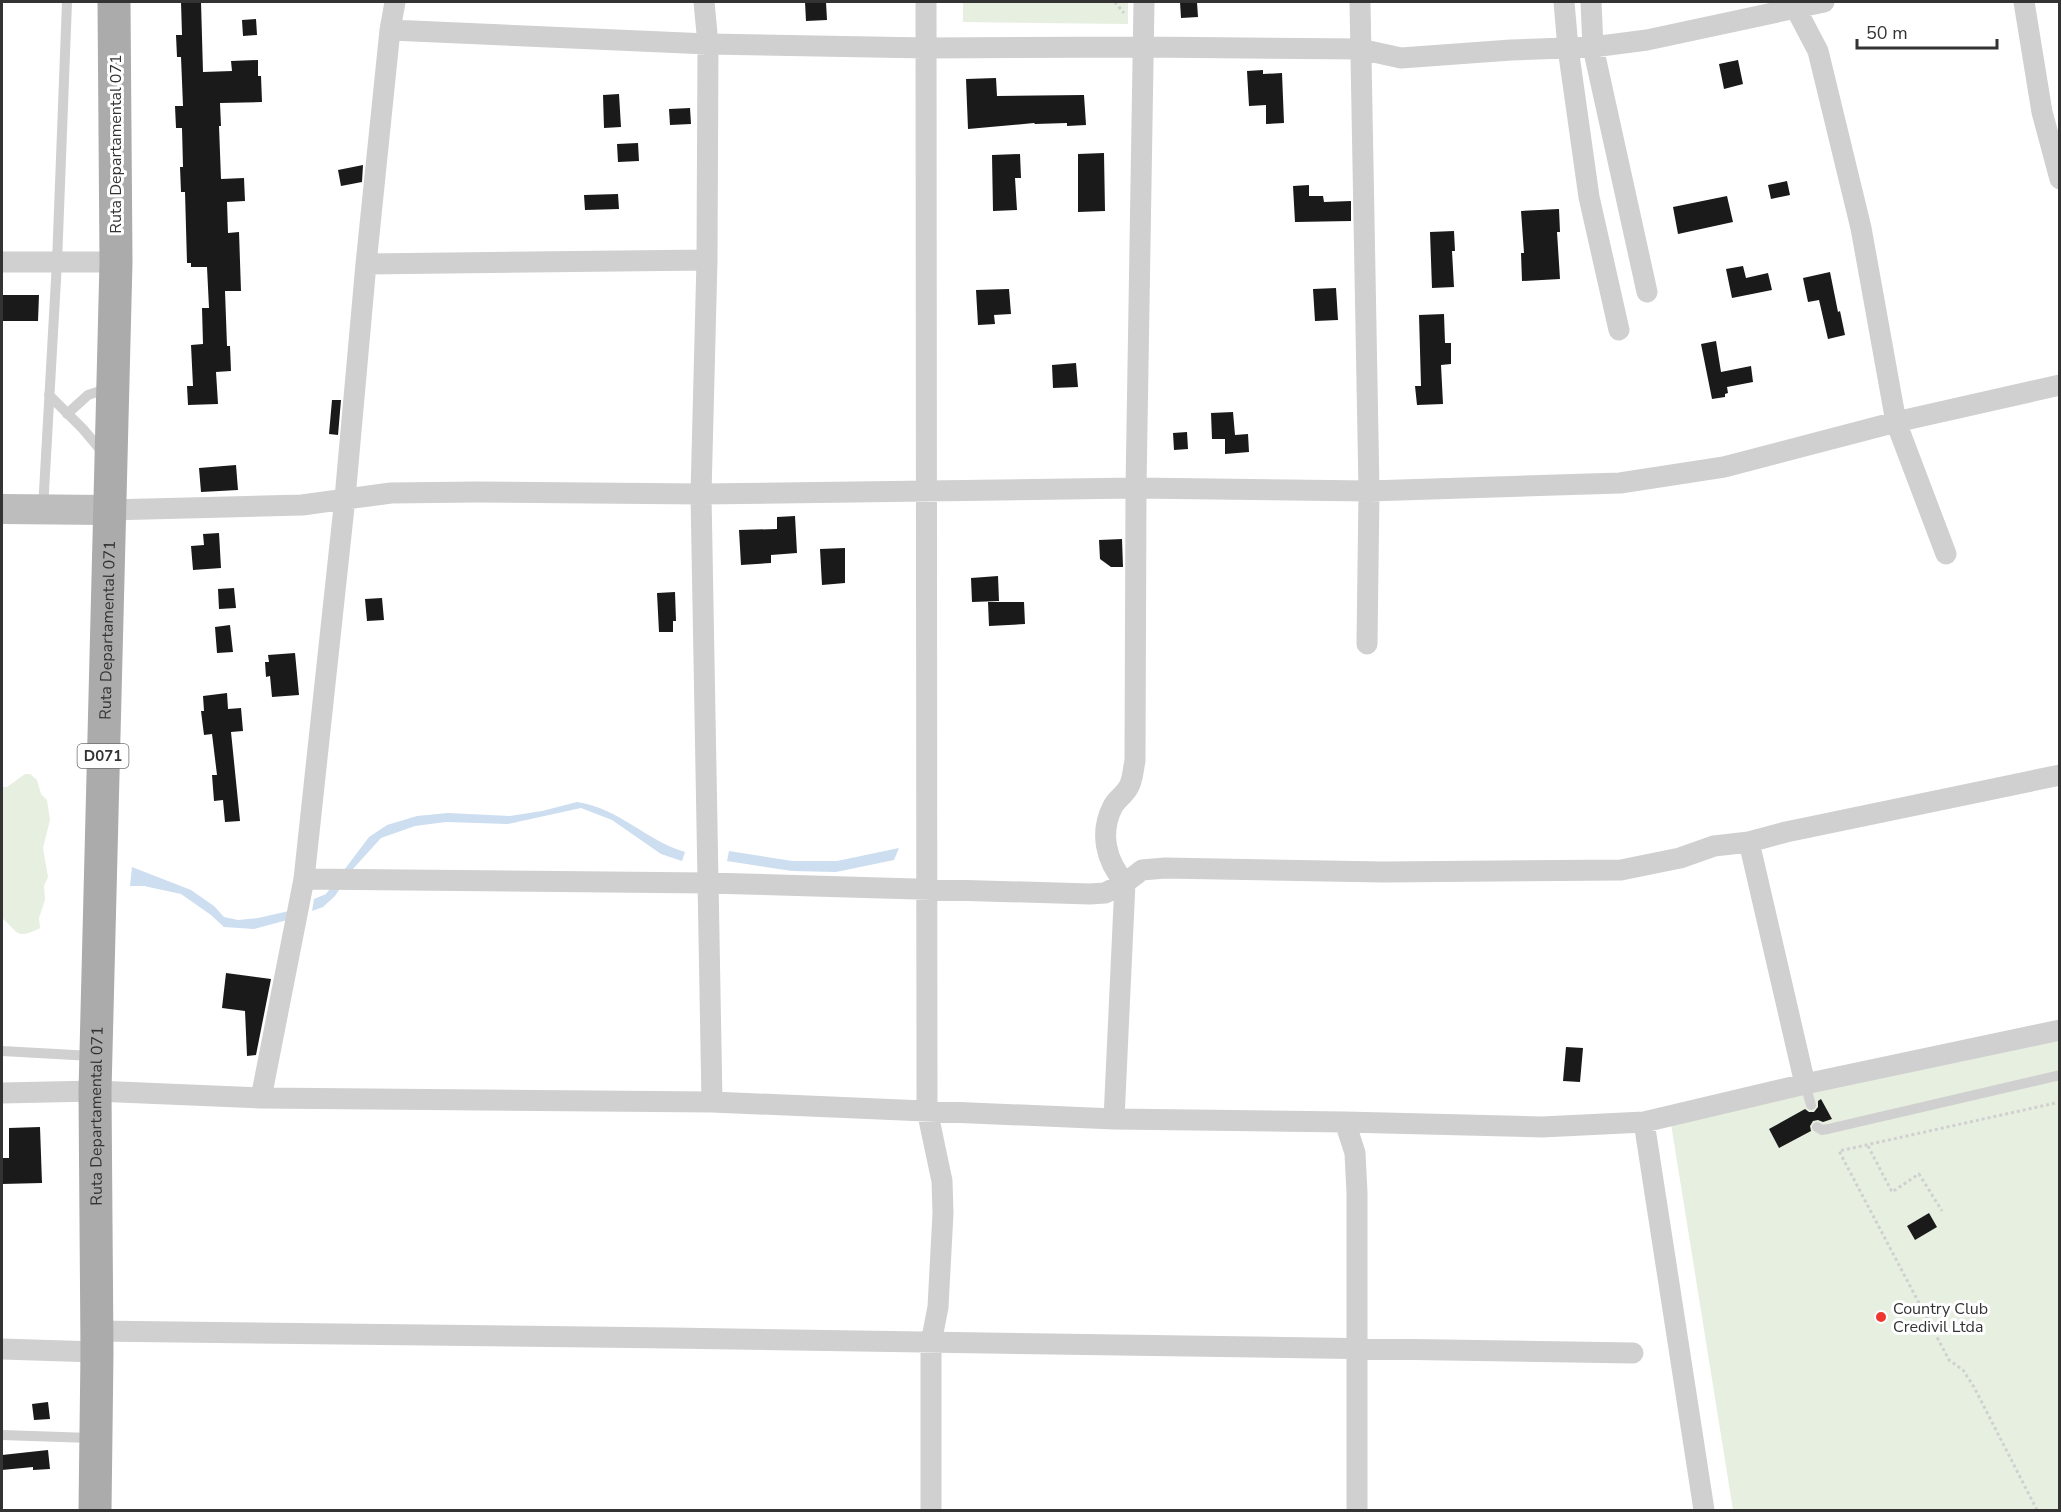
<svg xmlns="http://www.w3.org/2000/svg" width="2061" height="1512" font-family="'Nunito Sans',sans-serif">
<rect width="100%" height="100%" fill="#fff"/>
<!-- green -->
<path fill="#e7efe1" d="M963,2h165v22l-165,-2z
M25,774h5l7,6 4,14 6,6 3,20 -7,28 5,29 -4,9 1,14 -6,18 1,10c-25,13 -22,3 -38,-10v-131h5z
M2059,1040v470h-326l-62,-386 175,-41z"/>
<!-- water -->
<path fill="#ccdef0" d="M577,802c42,6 68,38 108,50l-3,9 -21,-7 -49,-34 -31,-12 -73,16 -62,-2 -31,4 -34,12 -29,32 -17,26 -12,11 -11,4 2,-12 12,-5 43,-57 18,-12 30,-9 31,-3 62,3 32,-5z
M899,848l-5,12 -58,12 -44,-1 -65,-10 2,-10 63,10h45z
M132,867l59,23 23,16 10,11 14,3 20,-2 31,-7 2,8 -37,10 -30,-2 -13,-12 -30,-21 -37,-8h-14z"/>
<!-- building -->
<path fill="#1a1a1a" d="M181,2h20l2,70 29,-1 -1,-10 27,-1v16h3l1,26 -42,1 1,23h-2l2,53 23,-1 1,23 -18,1 1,31 11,-1 2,59h-16l2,55h3l1,25 -15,1 2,32 -30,1 -1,-19h6l-2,-41 12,-1 -1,-36h7l-2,-41h-16v-4h-4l-2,-71h-4l-1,-25h3l-1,-39h-6l-1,-22h8l-2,-49h-4l-1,-22h6z
M805,2h21l1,18 -21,1z
M1180,2h17l1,15 -17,1z
M256,19l1,16 -14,1 -1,-16z
M1738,60l5,24 -19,5 -5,-25z
M1263,70v4l19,-1 2,50 -18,1v-19l-17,1 -2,-35z
M996,78l1,18 87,-1 2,30 -19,1v-3l-32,1 -1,-1 -66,6 -2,-50z
M619,94l2,33 -17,1 -1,-33z
M690,108l1,16 -21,1 -1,-16z
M638,143l1,18 -21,1 -1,-18z
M1104,153l1,58 -27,1v-58z
M1020,154l1,24h-6l2,32 -24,1 -1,-56z
M363,165l-1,17 -21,4 -3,-16z
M1787,181l3,14 -19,4 -3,-14z
M1309,185v11h14l1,6 27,-1v20l-56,1 -2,-36z
M618,194l1,15 -34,1 -1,-15z
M1727,196l6,26 -55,12 -5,-27z
M1559,209l1,23h-3l3,47 -38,2 -1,-28h3l-3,-42z
M1454,231l1,20h-3l2,36 -22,1 -2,-56z
M1743,266l3,12 22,-5 4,17 -40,8 -6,-29z
M1830,272l8,40 2,-1 5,24 -17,4 -9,-39 -11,2 -5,-24z
M1336,288l2,32 -23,1 -2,-32z
M1009,289l2,25 -17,1 1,9 -17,1 -2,-35z
M2,295h37l-1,26h-36z
M1444,314l1,29h6v21l-10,1 2,39 -26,1 -2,-19h6l-2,-71z
M1716,341l5,31 30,-6 2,16 -26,5 1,6 -3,1v3l-13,2 -11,-55z
M1076,363l2,24 -25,1 -1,-23z
M332,400h9l-3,35 -9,-1z
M1233,412l2,23 13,-1 1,18 -24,2v-15h-13l-1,-26z
M1187,432l1,17 -14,1 -1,-17z
M236,465l2,25 -37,2 -2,-24z
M795,516l2,37 -26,2v8l-30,2 -2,-35 38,-1v-12z
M219,533l2,35 -28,2 -2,-24 13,-1 -1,-11z
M1122,539l1,28h-12l-11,-8 -1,-19z
M845,548v35l-23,2 -2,-36z
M998,576l1,25 -27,1 -1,-24z
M234,588l2,20 -17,1 -1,-20z
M675,592l1,29h-3v11h-14l-2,-39z
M382,598l2,22 -17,1 -2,-22z
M988,602h36l1,22 -36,2z
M230,625l3,27 -16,1 -2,-26z
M295,653l4,42 -27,2 -2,-21 -4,1 -1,-15h4l-1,-7z
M227,693l1,16 13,-1 2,23 -12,1 9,89 -15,1 -2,-22 -9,1 -2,-26h5l-5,-41 -8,1 -3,-24h3l-1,-15z
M226,973l45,6 -15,76 -9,1 -2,-45 -23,-3z
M1566,1047l17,1 -3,34 -17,-1z
M1821,1099l11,20 -9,3 -5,-2 -5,1 -3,5 1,5 -32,17 -10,-19 36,-20 4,3h5l4,-5v-6z
M40,1127l2,56 -40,1v-26h7v-30z
M1929,1213l8,14 -22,13 -8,-14z
M48,1402l2,17 -16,1 -2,-16z
M48,1450l2,19 -17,1v-3l-31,3v-15z"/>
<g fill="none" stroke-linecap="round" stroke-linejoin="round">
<!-- path -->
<path stroke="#d0d0d0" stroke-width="3" stroke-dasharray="3 3" stroke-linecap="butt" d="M1115,2l9,11
M1868,1146l24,46 27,-18 23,37
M2037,1510l-63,-123 -11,-17 -14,-10 -110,-209 221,-49"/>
<!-- lane -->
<path stroke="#d0d0d0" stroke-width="10" d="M49,395l34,34 21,25
M67,414l21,-19 21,-7
M43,509l14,-247 10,-260
M2,1051l90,5
M1805,1084l6,21
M1817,1127l5,3 6,-1 232,-54
M2,1435l89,3"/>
<!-- street -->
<path stroke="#d0d0d0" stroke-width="21" d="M704,2l4,42 -1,216 -6,234 11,608
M926,2l1,1108 15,71 1,32 -5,94 -7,36v167
M1360,2l9,489 -2,153
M1564,2l4,46 21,149 30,133
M1591,2l2,45 54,-7 177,-38
M2024,2l18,110 18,67
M1796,9l22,42 43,177 35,194 50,132
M390,30l318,14 218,4 218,-1 216,2 41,9 110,-8 82,-3 54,245
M2,262h114
M366,264l341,-4
M108,510l194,-5 89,-12 85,-1 225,2 435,-6 233,3 251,-8 104,-16 172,-45 164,-37
M1749,842l37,-10 274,-57
M304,879l404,4 382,11 15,-1 20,-10 17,-13 23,-2 218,4 238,-2 59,-12 34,-12 35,-4 56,242
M2,1093l93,-2 166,7 451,4 402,17 231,3 197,5 102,-5 161,-38 255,-54
M261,1098l43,-219 41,-381 21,-234 24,-234 5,-28
M1114,1119l11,-236c-19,-22 -26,-50 -12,-77 4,-7 11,-11 15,-18 5,-7 5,-19 7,-27l1,-273 8,-486
M1345,1122l10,31 2,40v317
M1644,1122l60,388
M96,1331l575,7 962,15
M2,1349l95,3"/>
<!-- secondary -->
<path stroke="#bdbdbd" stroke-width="30" d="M2,509l106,1"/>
<!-- primary -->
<path stroke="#ababab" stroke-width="33" id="s1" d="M95,1510l2,-158 -2,-261 21,-829 -2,-260"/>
</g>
<!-- markers -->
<circle fill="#f0362e" stroke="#fff" stroke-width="2" cx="1881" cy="1317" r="6"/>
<g text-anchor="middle" stroke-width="6" stroke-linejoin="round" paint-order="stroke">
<!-- shield labels -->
<rect fill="#fff" stroke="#707070" stroke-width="1.5" x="77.5" y="744" width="51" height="24" rx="4.5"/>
<g font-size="15" font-weight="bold" fill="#333">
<text x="103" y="761">D071</text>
</g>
<!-- street labels -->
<g font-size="16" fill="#333" stroke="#fff">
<text transform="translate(115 144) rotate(-90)" y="6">Ruta Departamental 071</text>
<text dy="6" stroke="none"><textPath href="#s1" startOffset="880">Ruta Departamental 071</textPath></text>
<text dy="6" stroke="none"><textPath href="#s1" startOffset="394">Ruta Departamental 071</textPath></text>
</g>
<!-- poi labels -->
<g font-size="16" fill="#333" stroke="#fff" text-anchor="start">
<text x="1893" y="1314">Country Club<tspan x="1893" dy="18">Credivil Ltda</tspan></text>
</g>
</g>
<!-- border -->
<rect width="2061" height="1512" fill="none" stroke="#333333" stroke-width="6"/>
<!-- scale -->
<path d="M1857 39v9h140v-9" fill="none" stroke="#333333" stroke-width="3"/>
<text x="1866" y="39" font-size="18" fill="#333333" stroke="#ffffff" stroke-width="4.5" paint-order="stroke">50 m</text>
</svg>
